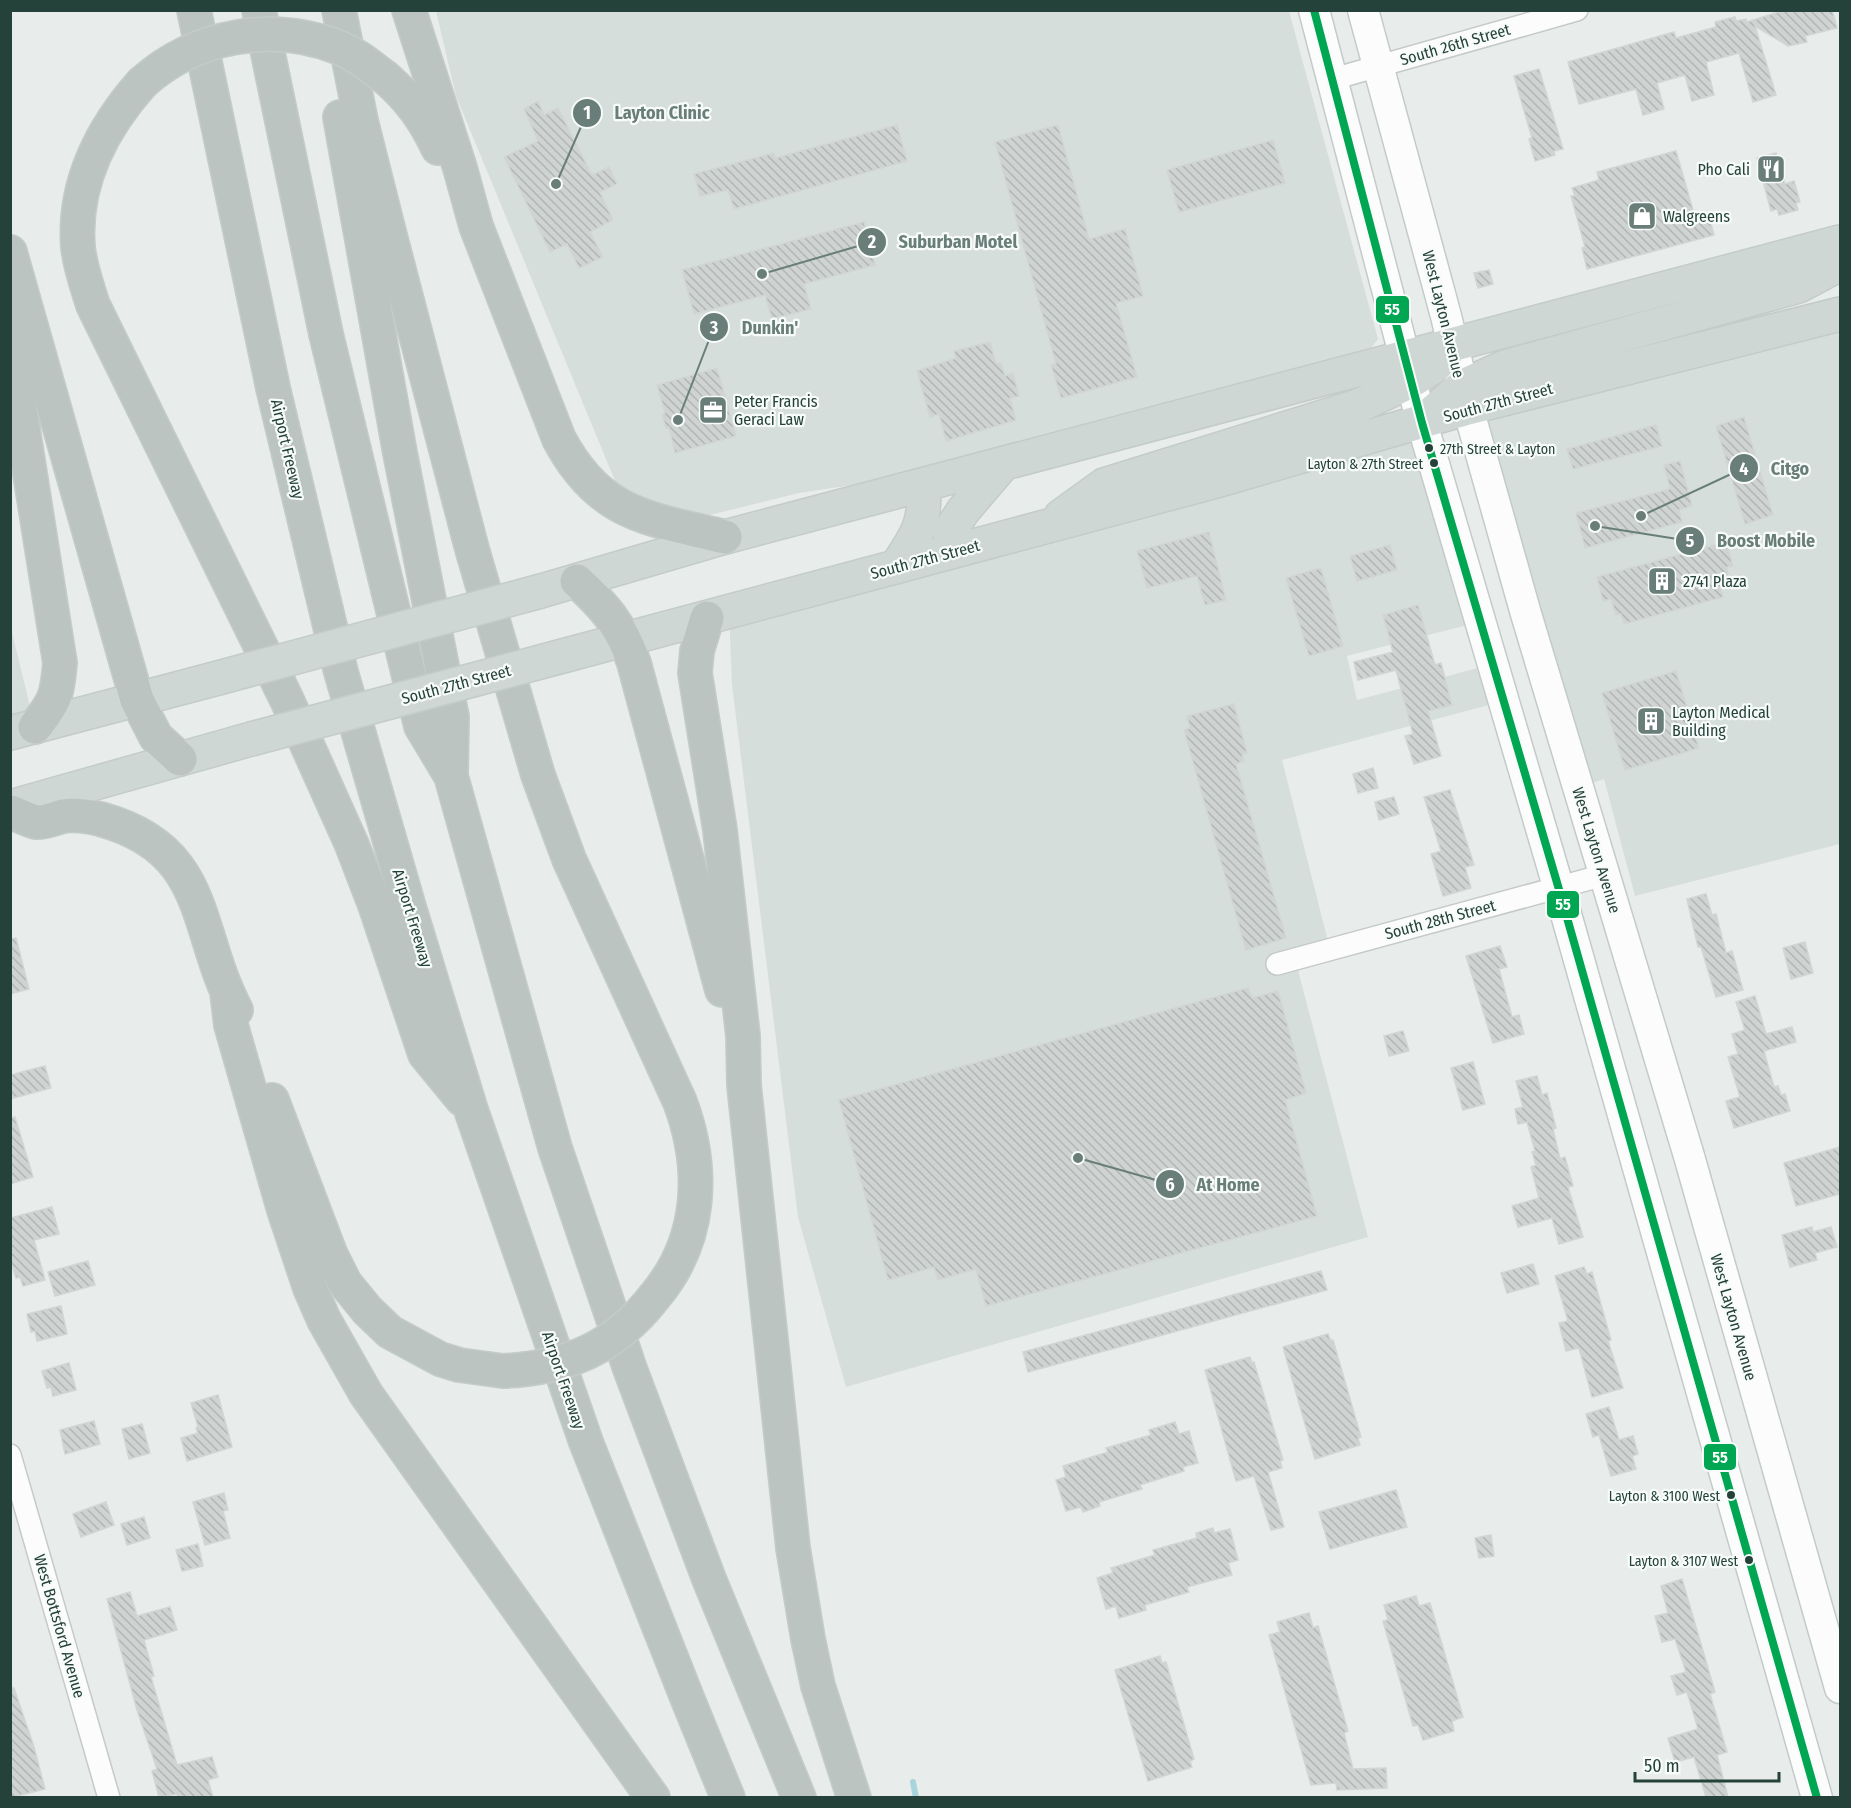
<svg xmlns="http://www.w3.org/2000/svg" width="1851" height="1808" font-family="'Fira Sans Condensed',sans-serif">
<defs>
<pattern id="building-back-hatch" width="6" height="6" patternUnits="userSpaceOnUse" patternTransform="scale(1.5)"><rect width="6" height="6" fill="#cfd4d2"/><path d="M-1 5l2 2M0 0l6 6M5-1l2 2" fill="none" stroke="#b2b7b5"/></pattern>
</defs>
<rect width="100%" height="100%" fill="#e8edeb"/>
<!-- built -->
<path fill="#d6dedb" d="M436,11h853l89,328 -10,13 -495,130 -74,11 -109,27 -70,-27 -164,-397z
M1840,314v530l-205,52 -31,-117 -26,9 -110,-380z
M1422,423l57,199 -132,34 10,44 136,-36 11,37 -222,59 48,189 -33,10 2,15 69,263 -522,150 -48,-170 -66,-532 -3,-73z
M10,624l25,103 -25,6z"/>
<g fill="none" stroke-linecap="round" stroke-linejoin="round">
<!-- stream -->
<path stroke="#a9d4db" stroke-width="6" d="M913,1782l3,16"/>
</g>
<!-- building -->
<path fill="url(#building-back-hatch)" stroke="#d1d6d4" stroke-width="1.5" d="M1785,10h47l5,18 -32,8 2,6 -19,4 -33,-20 21,69 -23,7 -14,-49 -33,9 8,33 -22,6 -7,-26 -28,8 7,26 -21,6 -7,-26 -57,15 -11,-42 106,-30 2,6 40,-11 -1,-5 20,-5 1,4 10,-2 1,3z
M1539,69l24,80 -9,2 1,4 -20,6 -6,-22 3,-1 -18,-62z
M538,101l6,14 14,-7 34,67 17,-8 8,17 -17,8 13,28 -23,12 13,25 -24,11 -12,-24 -17,8 -46,-95 34,-16 -14,-32z
M897,125l10,36 -173,48 -6,-19 -28,6 -6,-22 80,-21 1,5z
M1058,125l31,114 36,-10 18,67 -27,7 21,74 -76,21 -10,-33 5,-1 -61,-222z
M1273,140l12,43 -106,29 -12,-42z
M1676,151l19,66 13,-4 6,22 -127,34 -5,-21 3,-1 -14,-51h4l-3,-8 27,-8 -2,-8z
M1776,153l9,31 9,-3 6,21 -4,1 2,7 -19,5 -2,-6 -6,2 -14,-53z
M864,222l11,43 -71,19 7,25 -39,10 -7,-24 -71,19 -12,-44z
M1489,270l4,14 -15,4 -4,-15z
M990,342l6,22 5,-1 4,13 8,-3 6,23 -9,2 6,22 -70,21 -7,-27 -9,3 -13,-46 39,-13 -2,-7z
M717,368l19,68 -61,17 -6,-26 -3,1 -4,-13 3,-2 -8,-28z
M1744,417l29,98 -28,9 -29,-98z
M1656,425l6,21 -89,23 -6,-20z
M1680,461l12,45 -13,4 3,12 -97,26 -9,-35 94,-24 -6,-24z
M1209,532l17,68 -21,5 -8,-29 -50,12 -10,-37z
M1726,542l7,24 -6,1 1,7 -3,1 2,10 -7,2 3,10 -99,27 -3,-10 -5,1 -5,-16 -8,2 -6,-24z
M1390,545l7,25 -40,11 -7,-25z
M1321,568l22,78 -34,10 -23,-78z
M1418,605l17,60 6,-2 11,42 -24,6 13,45 -27,8 -9,-28 8,-2 -17,-64 -38,10 -4,-18 39,-10 -10,-37z
M1676,671l23,77 -74,22 -23,-77z
M1234,704l13,49 -5,1 2,7 -8,3 50,174 -40,12 -62,-220 6,-2 -3,-12z
M1373,768l5,20 -20,5 -5,-19z
M1450,790l24,75 -9,2 6,21 -28,8 -12,-42 10,-3 -17,-54z
M1394,797l5,17 -20,6 -4,-18z
M1706,894l6,21 4,-1 10,39 6,-2 11,39 -27,7 -15,-50h-3l-11,-48z
M16,938l13,51 -19,5v-55z
M1805,942l8,31 -22,6 -8,-31z
M1500,946l7,21 -8,2 13,48 7,-2 5,19 -31,9 -27,-87z
M1248,988l4,10 26,-7 28,102 -21,7 32,116 -331,90 -10,-37 -38,11 -4,-13 -46,13 -49,-180z
M1755,996l11,38 26,-7 4,15 -32,9 10,36 4,-1 3,9 4,-1 5,17 -56,17 -8,-27 14,-4 -12,-40 10,-3 -6,-20 13,-4 -9,-28z
M1403,1031l6,20 -20,5 -5,-20z
M1473,1062l12,42 -22,6 -12,-42z
M45,1066l6,22 -41,11v-24z
M1537,1076l5,19 5,-2 9,35 -3,1 7,30 5,-2 8,29 -5,1 15,50 -24,7 -7,-26 -34,9 -6,-21 27,-8 -8,-31 5,-2 -4,-13 3,-1 -8,-29 -9,2 -3,-15 8,-2 -7,-26z
M15,1117l18,60 -23,7v-66z
M1840,1147v47l-44,12 -12,-43z
M52,1207l7,27 -25,6 11,40 -22,6 -3,-9 -4,1 -6,-19v-41z
M1812,1227l1,5 18,-5 6,20 -22,6 2,7 -27,7 -8,-32z
M88,1261l7,24 -40,11 -7,-24z
M1533,1264l6,20 -32,9 -6,-20z
M1584,1267l3,7 5,-2 19,68 -3,1 15,47 -31,9 -13,-49 -13,3 -7,-28 9,-2 -13,-45z
M1321,1271l6,19 -299,82 -5,-20z
M61,1306l6,28 -30,7 -2,-10 -4,1 -4,-18z
M1328,1334l3,7 2,-1 28,97 -3,1 2,7 -45,14 -32,-112z
M1250,1357l2,6 2,-1 29,98 -3,1 2,7 -14,4 16,55 -13,3 -17,-54 -18,5 -31,-111z
M69,1363l7,27 -23,6 -2,-9 -4,1 -5,-17z
M218,1395l14,52 -45,14 -6,-23 17,-5 -2,-5 2,-1 -7,-24z
M1609,1407l10,33 14,-4 5,18 -6,2 4,13 -25,7 -12,-41 -6,2 -7,-23z
M94,1421l6,23 -35,10 -5,-24z
M1175,1422l4,12 10,-3 9,32 -15,4 1,4 -44,14 2,4 -43,13 1,4 -17,6 -2,-5 -15,4 -10,-31 10,-3 -3,-11 45,-14 -2,-4 45,-13 -2,-5z
M142,1424l8,29 -21,6 -7,-30z
M1396,1490l11,37 -77,22 -11,-37z
M224,1493l4,17 -5,1 7,27 -25,7 -12,-43z
M106,1502l8,23 -33,12 -8,-23z
M144,1517l6,21 -23,7 -6,-21z
M1213,1528l1,5 16,-4 8,31 -10,3 4,12 -45,12 2,5 -44,13 1,5 -27,8 -3,-12 -10,3 -9,-31 16,-5 -2,-5 44,-13 -2,-5 44,-12 -1,-5z
M1491,1535l3,21 -15,2 -4,-20z
M198,1544l5,22 -21,5 -6,-21z
M1682,1579l33,113 -5,2 17,58 -10,3 11,42h-22l-12,-40 -19,5 -7,-24 30,-9 -11,-37 -10,3 -6,-19 15,-4 -11,-33 -13,3 -7,-26 13,-3 -7,-27z
M130,1592l7,24 33,-9 7,23 -33,10 10,36 -3,1 26,88 35,-8 6,20 -10,3 5,17h-35l-1,-3 -18,3 -7,-26 5,-2 -20,-59 -30,-111z
M1416,1596l3,10 11,-3 33,114 -11,4 2,10 -31,9 -5,-15 -5,1 -30,-105 5,-1 -4,-15z
M1309,1613l4,15 5,-2 30,105 -4,2 9,36 33,-1 1,20 -50,2 -1,-7 -25,2 -42,-150 11,-3 -3,-10z
M1160,1656l2,7 4,-1 28,97 -4,2 2,6 -44,14 -33,-111z
M10,1688h4l20,59 11,42 -32,8h-3z"/>
<g fill="none" stroke-linecap="round" stroke-linejoin="round">
<!-- minor casing -->
<g stroke="#c5cac8" stroke-width="24">
<path id="minor" d="M1333,79l244,-69
M1277,964l327,-89
M10,1455l99,343"/>
</g>
<!-- secondary casing -->
<g stroke="#c3cbc8" stroke-width="33">
<path id="secondary" d="M1314,10l108,413 136,463 259,912
M1363,10l83,306 22,92 58,206 163,542 151,532"/>
</g>
<!-- primary casing -->
<g stroke="#c3ccc9" stroke-width="36">
<path id="primary" d="M1430,415l33,-29 42,-19 294,-81 41,-22
M1061,516l43,-31 254,-79 53,-25 24,-15 11,-13
M948,553l4,-25 11,-17 40,-47
M896,567c20,-30 31,-44 27,-82
M541,591l184,-54 1115,-295
M559,657l657,-176 252,-73 372,-94
M10,733l208,-55
M10,807l241,-68"/>
</g>
<!-- motorway casing -->
<g stroke="#c3ccc9" stroke-width="36">
<path id="motorway" d="M194,10l79,378 68,284 68,235 62,203 115,332 102,258 40,98
M259,10l67,324 95,392 30,50 104,372 75,221 79,210 90,219
M339,10l22,111 27,107 84,321 66,226 31,84 111,243c25,67 22,138 -25,194
M409,10l51,158 16,58 83,213c41,77 89,79 166,98
M386,78c24,21 39,42 52,70
M142,83c-40,45 -69,101 -64,164 2,20 9,39 15,58l194,395 65,145 23,60 50,149 37,45
M340,117l60,336 52,264 -1,59
M10,252l127,448 19,37 24,22
M10,336l5,43 45,284c-3,33 -4,37 -25,64
M577,581c29,27 44,44 57,82l88,327
M707,618l-10,33 -2,22 25,157 23,206 1,49 49,463 15,91 10,47 36,112
M10,812c9,3 18,8 26,10 9,1 19,-4 27,-6 13,-2 24,0 37,3 111,30 93,110 136,191
M227,992l4,33 53,185 26,78 14,32 42,74 287,404
M272,1100l58,153 15,30 22,27 23,22 50,27 19,6 44,6"/>
</g>
<!-- minor -->
<use href="#minor" stroke="#fcfcfc" stroke-width="21"/>
<!-- secondary -->
<use href="#secondary" stroke="#fcfcfc" stroke-width="30"/>
<!-- primary -->
<use href="#primary" stroke="#cfd7d5" stroke-width="33"/>
<!-- motorway -->
<use href="#motorway" stroke="#bcc4c2" stroke-width="33"/>
<!-- primary-bridge casing -->
<g stroke="#c3ccc9" stroke-width="36" stroke-linecap="butt">
<path id="primary-bridge" d="M218,678l323,-87
M251,739l308,-82"/>
</g>
<!-- motorway-bridge casing -->
<g stroke="#c3ccc9" stroke-width="36" stroke-linecap="butt">
<path id="motorway-bridge" d="M142,83c53,-48 131,-62 198,-35 18,7 31,19 46,30
M503,1371c64,-3 112,-23 152,-75"/>
</g>
<!-- primary-bridge -->
<use href="#primary-bridge" stroke="#cfd7d5" stroke-width="33"/>
<!-- motorway-bridge -->
<use href="#motorway-bridge" stroke="#bcc4c2" stroke-width="33"/>
<!-- bus-1 casing -->
<g stroke="#f7fbf9" stroke-width="12">
<path id="bus-1" d="M1314,10l108,413 136,463 259,912"/>
</g>
<!-- bus-1 -->
<use href="#bus-1" stroke="#00a651" stroke-width="8"/>
</g>
<!-- icons -->
<defs>
<g id="restaurant-square" transform="scale(1.5)"><rect x="-9" y="-9" width="18" height="18" rx="4" fill="#697e78" stroke="#f7fbf9"/><path d="M-5-6h1v4h1v-4h1v4h1v-4h1v5L-1.5 .5V6h-2V.5L-5-1ZM5-6V6H3V1.5H1.5Q1.5-4 5-6Z" fill="#fff"/></g>
<g id="shop-square" transform="scale(1.5)"><rect x="-9" y="-9" width="18" height="18" rx="4" fill="#697e78" stroke="#f7fbf9"/><path d="M-5-2.5h2.3a2.7 3.5 0 0 1 5.4 0H5L5.5 6h-11ZM-1.5-2.5h3a1.5 2.3 0 0 0-3 0Z" fill="#fff"/></g>
<g id="office-square" transform="scale(1.5)"><rect x="-9" y="-9" width="18" height="18" rx="4" fill="#697e78" stroke="#f7fbf9"/><path d="M-6-3h4V-5.5h4V-3h4V5H-6ZM-1-4.5V-3h2v-1.5ZM-6 0V1H6V0Z" fill="#fff"/></g>
<g id="building-square" transform="scale(1.5)"><rect x="-9" y="-9" width="18" height="18" rx="4" fill="#697e78" stroke="#f7fbf9"/><path d="M-4-6H4V6H1V3H-1V6H-4ZM-2.5-4.3h1.7v1.8h-1.7ZM.8-4.3h1.7v1.8H.8ZM-2.5-1h1.7V.8h-1.7ZM.8-1h1.7V.8H.8Z" fill="#fff"/></g>
</defs>
<g fill-rule="evenodd">
<use href="#restaurant-square" x="1771" y="169"/>
<use href="#shop-square" x="1642" y="216"/>
<use href="#office-square" x="713" y="410"/>
<use href="#building-square" x="1662" y="581"/>
<use href="#building-square" x="1651" y="721"/>
</g>
<!-- markers -->
<g fill="#24423a" stroke="#f7fbf9" stroke-width="2">
<circle cx="1429" cy="448" r="5"/>
<circle cx="1434" cy="463" r="5"/>
<circle cx="1731" cy="1495" r="5"/>
<circle cx="1749" cy="1560" r="5"/>
</g>
<g text-anchor="middle" stroke-width="4.5" stroke-linejoin="round" paint-order="stroke">
<!-- bus labels -->
<g font-size="14" fill="#24423a" stroke="#f7fbf9" text-anchor="end">
<text x="1440" y="454" text-anchor="start">27th Street &amp; Layton</text>
<text x="1423" y="469">Layton &amp; 27th Street</text>
<text x="1720" y="1501">Layton &amp; 3100 West</text>
<text x="1738" y="1566">Layton &amp; 3107 West</text>
</g>
<!-- street labels -->
<g font-size="16" fill="#24423a" stroke="#f7fbf9">
<text transform="translate(1455 44) rotate(-16)" y="6">South 26th Street</text>
<text transform="translate(1444 314) rotate(76)" y="6">West Layton Avenue</text>
<text transform="translate(1498 402) rotate(-15)" y="6">South 27th Street</text>
<text transform="translate(288 449) rotate(77)" y="6">Airport Freeway</text>
<text transform="translate(925 559) rotate(-15)" y="6">South 27th Street</text>
<text transform="translate(456 684) rotate(-15)" y="6">South 27th Street</text>
<text transform="translate(1597 850) rotate(73)" y="6">West Layton Avenue</text>
<text transform="translate(413 918) rotate(73)" y="6">Airport Freeway</text>
<text transform="translate(1440 919) rotate(-15)" y="6">South 28th Street</text>
<text transform="translate(1734 1317) rotate(74)" y="6">West Layton Avenue</text>
<text transform="translate(564 1380) rotate(71)" y="6">Airport Freeway</text>
<text transform="translate(60 1626) rotate(74)" y="6">West Bottsford Avenue</text>
</g>
<!-- poi labels -->
<g font-size="16" fill="#24423a" stroke="#f7fbf9" text-anchor="start">
<text x="1750" y="175" text-anchor="end">Pho Cali</text>
<text x="1663" y="222">Walgreens</text>
<text x="734" y="407">Peter Francis<tspan x="734" dy="18">Geraci Law</tspan></text>
<text x="1683" y="587">2741 Plaza</text>
<text x="1672" y="718">Layton Medical<tspan x="1672" dy="18">Building</tspan></text>
</g>
</g>
<!-- callouts -->
<path fill="none" stroke="#697e78" stroke-width="2" d="M556 184L587 113M762 274L872 242M678 420L714 327M1641 516L1744 468M1595 526L1690 541M1078 1158L1170 1184"/>
<g fill="#697e78" stroke="#f7fbf9" stroke-width="2">
<circle cx="556" cy="184" r="6"/>
<circle cx="762" cy="274" r="6"/>
<circle cx="678" cy="420" r="6"/>
<circle cx="1641" cy="516" r="6"/>
<circle cx="1595" cy="526" r="6"/>
<circle cx="1078" cy="1158" r="6"/>
<circle cx="587" cy="113" r="15"/>
<circle cx="872" cy="242" r="15"/>
<circle cx="714" cy="327" r="15"/>
<circle cx="1744" cy="468" r="15"/>
<circle cx="1690" cy="541" r="15"/>
<circle cx="1170" cy="1184" r="15"/>
</g>
<g font-size="18" text-anchor="middle" font-weight="bold" fill="#fff">
<text x="587" y="119">1</text>
<text x="872" y="248">2</text>
<text x="714" y="334">3</text>
<text x="1744" y="475">4</text>
<text x="1690" y="547">5</text>
<text x="1170" y="1191">6</text>
</g>
<g font-size="18" text-anchor="middle" font-weight="bold" fill="#697e78" stroke="#f7fbf9" stroke-width="4.5" stroke-linejoin="round" paint-order="stroke">
<text x="662" y="119">Layton Clinic</text>
<text x="958" y="248">Suburban Motel</text>
<text x="770" y="334">Dunkin'</text>
<text x="1790" y="475">Citgo</text>
<text x="1766" y="547">Boost Mobile</text>
<text x="1228" y="1191">At Home</text>
</g>
<g stroke="#f7fbf9" stroke-width="2">
<rect x="1375" y="295" width="35" height="29" rx="6" fill="#00a651"/>
<rect x="1546" y="890" width="34" height="29" rx="6" fill="#00a651"/>
<rect x="1703" y="1443" width="34" height="28" rx="6" fill="#00a651"/>
</g>
<g font-size="16" text-anchor="middle" font-weight="bold" fill="#fff">
<text x="1392" y="315">55</text>
<text x="1563" y="910">55</text>
<text x="1720" y="1463">55</text>
</g>
<!-- border -->
<rect width="1851" height="1808" fill="none" stroke="#24423a" stroke-width="24"/>
<!-- scale -->
<path d="M1635 1772v9h144v-9" fill="none" stroke="#24423a" stroke-width="3"/>
<text x="1644" y="1772" font-size="18" fill="#24423a" stroke="#f7fbf9" stroke-width="4.5" paint-order="stroke">50 m</text>
</svg>
